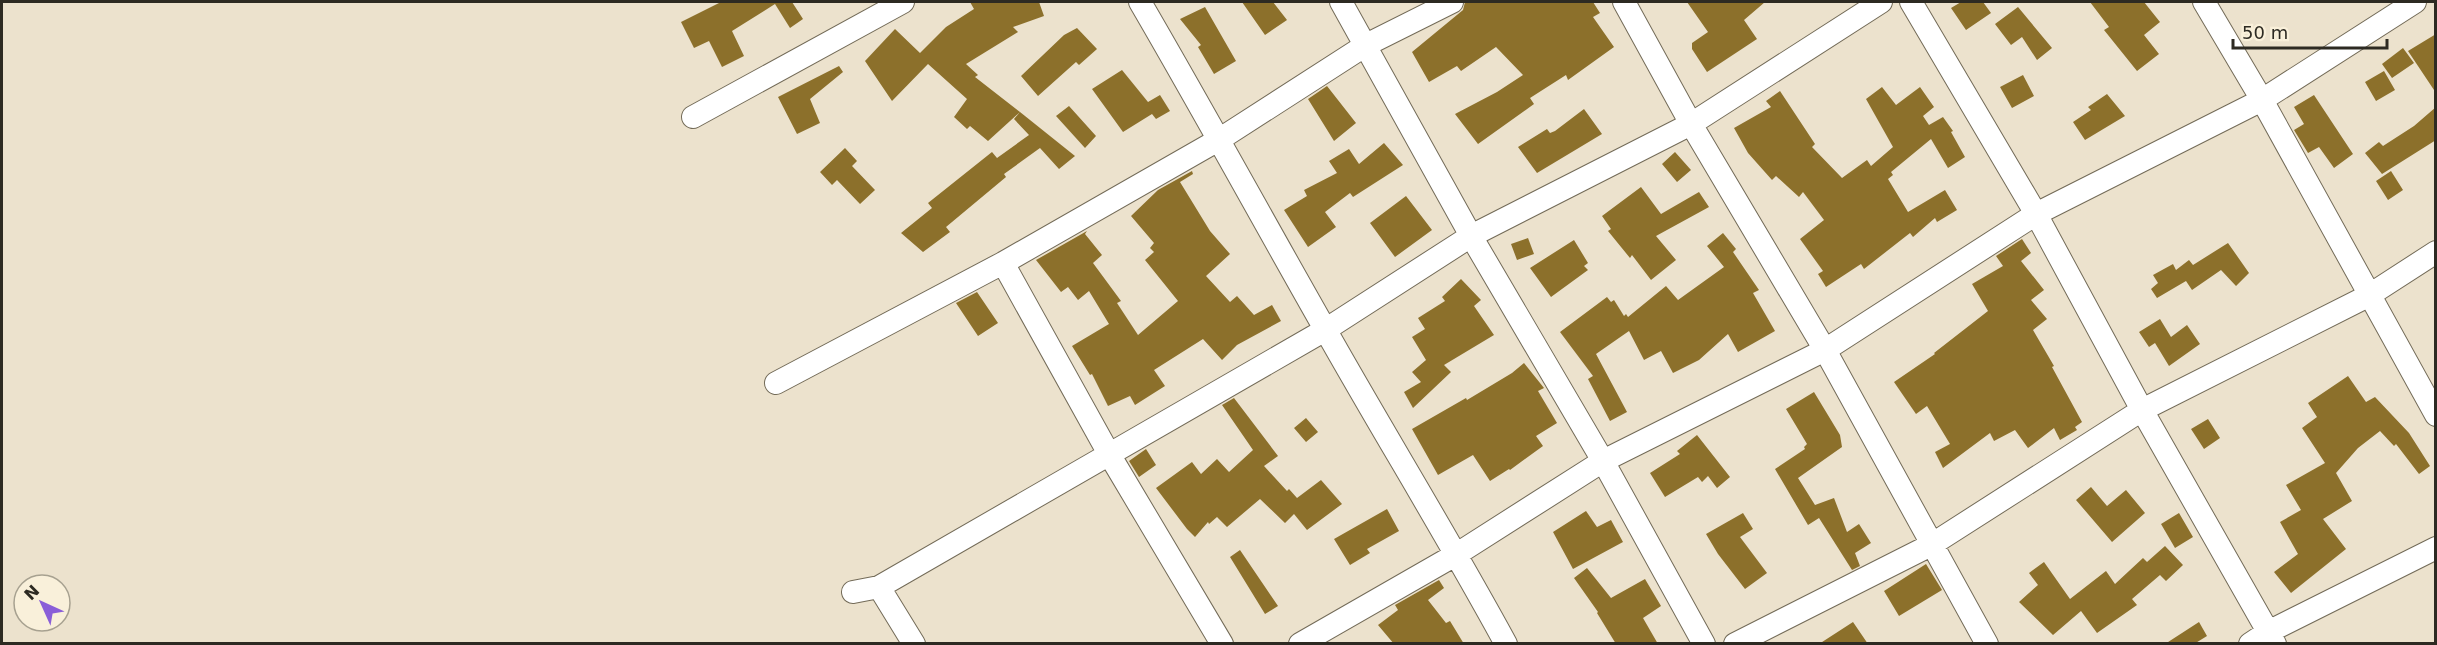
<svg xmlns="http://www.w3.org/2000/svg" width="2437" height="645" font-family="'DejaVu Sans',sans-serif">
<rect width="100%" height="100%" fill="#ece2cd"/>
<!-- building -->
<path fill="#8c702b" d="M721,2h71l11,17 -13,9 -15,-24 -43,27 12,25 -22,11 -13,-26 -15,7 -13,-26z
M970,2h69l5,14 -31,11 5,5 -52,32 12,11 -3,2 45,35 -32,29 -18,-15 -3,3 -13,-12 13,-18 -39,-35 -36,37 -27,-40 30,-32 25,24 26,-26 28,-18z
M1242,2h31l14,18 -22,15z
M1465,2h128l7,11 -7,4 21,30 -46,33 -2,-5 -36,23 4,6 -56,40 -23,-30 42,-22 26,-17 -27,-28 -35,24 -4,-5 -28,16 -17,-30 51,-42z
M1687,2h78l-21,18 13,19 -50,33 -15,-23v-6l16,-11z
M1961,2h22l8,11 -25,17 -15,-22z
M2090,2h54l16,20 -16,13 15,19 -22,17 -33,-41 5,-3z
M1205,7l31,54 -22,13 -16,-27 3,-2 -21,-26z
M2018,7l34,41 -15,12 -15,-23 -11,8 -16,-21z
M1077,28l20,21 -18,16 -3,-3 -38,34 -17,-20 43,-41z
M2436,34v59l-28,-42z
M2403,48l11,15 -22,15 -10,-14z
M839,66l4,6 -33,27 10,24 -23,11 -19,-37z
M1122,70l26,32 12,-7 10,16 -14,8 -4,-5 -29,18 -31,-43z
M2384,71l11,19 -19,11 -11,-19z
M2023,75l11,21 -22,12 -12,-21z
M1327,86l29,37 -22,18 -26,-42z
M1882,87l14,18 24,-18 14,20 -11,9 6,9 14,-8 10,14 -2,1 14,25 -17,11 -17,-29 -40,33 2,3 -5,4 20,33 37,-22 12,20 -20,12 -2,-4 -22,19 -3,-4 -46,36 -3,-5 -35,23 -8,-13 5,-3 -23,-32 24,-19 -21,-28 -4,5 -23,-21 -4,4 -24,-27 -14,-25 37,-21 -5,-6 14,-10 35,53 -3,3 30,31 25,-18 4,6 22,-19 -27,-48z
M2107,94l18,22 -40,24 -12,-18 18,-12 -3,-3z
M2314,95l39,59 -19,14 -15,-21 -11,6 -14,-23 10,-6 -10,-17z
M1069,106l27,30 -11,12 -29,-32z
M2436,107v33l-54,34 -17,-21 14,-11 4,4 31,-20z
M1584,109l18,25 -65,39 -19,-26 29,-18 3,4 5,-2z
M1020,112l55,44 -16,13 -19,-21 -36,26 2,3 -60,50 4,5 -27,20 -22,-19 31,-25 -4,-5 64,-51 5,6 32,-23 -15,-16z
M1384,143l19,22 -50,32 -3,-4 -25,19 11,15 -28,20 -24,-37 23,-14 -3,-6 33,-17 -8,-12 20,-12 10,15z
M845,148l12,13 -5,5 23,24 -15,14 -23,-24 -5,5 -12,-13z
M1675,152l16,18 -14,12 -15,-18z
M1192,171l1,3 -13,8 30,49 20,23 -24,22 24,26 7,-6 17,19 18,-10 9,16 -44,24 -15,15 -19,-21 -49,31 11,16 -30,19 -5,-9 -22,10 -16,-32 -2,1 -18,-29 37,-22 -20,-33 -11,9 -10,-13 -7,5 -25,-32 51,-29 -2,3 17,21 -9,8 28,38 -4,2 21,32 40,-34 -33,-41 9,-8 -4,-4 4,-5 -23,-27 27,-26z
M2391,171l12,19 -15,10 -12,-19z
M1641,187l20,27 38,-22 10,15 -53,29 20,24 -25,20 -19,-25 -2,3 -22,-27 3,-2 -9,-13z
M1406,196l26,34 -37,27 -25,-34z
M1723,233l13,16 -3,3 26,38 -6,3 22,38 -37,21 -10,-18 -29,26 -26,13 -12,-22 -17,9 -15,-29 -33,23 31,58 -17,9 -22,-42 5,-3 -33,-44 47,-35 4,5 3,-2 10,16 2,-2 2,3 38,-31 12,14 46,-33 -17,-21z
M1528,238l6,16 -17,6 -6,-16z
M2022,239l9,14 -10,8 23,29 -13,10 16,19 -14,11 21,36 -2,1 30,55 -7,5 2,3 -17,10 -6,-12 -26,20 -13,-18 -21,11 -4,-8 -47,35 -8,-16 15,-8 -23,-38 -11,8 -22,-32 41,-28 -1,-1 54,-42 -16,-27 31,-18 -7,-10z
M1574,240l14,23 -4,3 4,4 -37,27 -21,-29z
M2228,243l21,30 -13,13 -15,-16 -29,20 -6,-9 -29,17 -6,-9 7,-6 -5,-8 20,-11 3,6 13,-10 4,5z
M1461,279l20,21 -7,6 20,29 -50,30 7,7 -38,36 -9,-16 17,-10 -9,-10 14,-12 -14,-23 13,-8 -7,-11 27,-17 -3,-4z
M977,292l21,31 -20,13 -22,-33z
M2160,319l11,18 16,-12 13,19 -31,22 -14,-23 -6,4 -10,-15z
M1524,363l20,25 -6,3 19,32 -21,13 7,10 -33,24 -1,-1 -19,12 -17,-26 -35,20 -26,-46 54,-31 1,2 45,-27z
M2348,376l18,26 9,-5 34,36 21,33 -11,8 -23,-30 -2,2 -14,-15 -22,17 -22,25 16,28 -29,18 23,30 -55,44 -17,-21 24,-18 -18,-32 21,-12 -15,-25 39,-22 -23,-35 15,-11 -9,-14z
M1814,392l26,43 2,12 -44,31 17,27 19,-7 13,34 12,-8 12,19 -16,10 5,13 -8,4 -33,-52 -11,7 -33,-56 30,-20 -1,-2 3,-3 -21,-35z
M1234,398l44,58 -14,10 23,25 2,-2 8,9 24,-18 21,24 -35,26 -13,-16 -9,9 -25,-24 -33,28 -10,-10 -8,7 -1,-2 -13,15 -8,-8 -31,-41 36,-26 9,12 16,-15 12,13 24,-22 -31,-45z
M1306,418l12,14 -12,10 -12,-14z
M2208,419l12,19 -16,11 -13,-20z
M1697,435l33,42 -13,11 -9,-12 -6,6 -4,-5 -33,20 -15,-24 30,-19 -3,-3z
M1146,449l10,16 -17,12 -10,-16z
M2091,487l16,19 19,-16 19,23 -33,29 -36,-42z
M1387,509l12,22 -32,18 3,4 -20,12 -16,-26z
M1586,511l11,16 14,-7 12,22 -50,27 -20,-37z
M1743,513l10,16 -13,8 27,36 -22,16 -27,-35 -12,-20z
M2179,513l14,24 -18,11 -14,-24z
M2165,546l18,19 -17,16 -6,-6 -28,24 5,6 -40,28 -16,-22 -28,24 -34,-33 19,-17 -9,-12 15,-11 26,37 36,-28 9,13 28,-26 4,4z
M1240,550l38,56 -13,8 -35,-57z
M1926,564l16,26 -43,26 -15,-25z
M1587,568l24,30 34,-19 16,27 -18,12 15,26h-42l-19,-31 1,-1 -24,-34z
M1439,580l5,8 -16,12 18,23 4,-2 14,23h-70l-16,-19 20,-15 -3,-5z
M1853,622l15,22h-49z
M2199,622l8,14 -13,8h-29z"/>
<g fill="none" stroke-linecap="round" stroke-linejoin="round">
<!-- minor casing -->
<g stroke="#736b58" stroke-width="24">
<path id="minor" d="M1140,2c63,108 123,218 185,327 59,105 123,208 181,315
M1341,2l130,234 132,225 101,183
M1624,2l67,122 134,226 162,294
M1911,2l125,212 106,196 133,234
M2204,2l58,98 174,315
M693,117l210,-115
M1003,263l106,191 113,190
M776,383l227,-120 217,-124 146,-94 86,-43
M879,587l35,57
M853,592l26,-5 446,-257 146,-94 220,-112 190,-122
M1300,644l157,-90 146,-93 222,-111 211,-136 226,-114 153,-98
M1735,644l196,-99 211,-135 226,-114 68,-44
M2250,644l18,-12 168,-84"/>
</g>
<!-- minor -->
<use href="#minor" stroke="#fff" stroke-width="22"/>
</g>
<!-- border -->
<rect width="2437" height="645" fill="none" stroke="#2d2a22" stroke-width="6"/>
<!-- north arrow -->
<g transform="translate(42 603) rotate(315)"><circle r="28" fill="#f9f0da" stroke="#a7a190" stroke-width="1.5"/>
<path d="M0-4.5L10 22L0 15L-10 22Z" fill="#8a5ed8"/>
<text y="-9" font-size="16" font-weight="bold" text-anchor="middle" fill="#2d2a22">N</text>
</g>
<!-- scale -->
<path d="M2233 39v9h154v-9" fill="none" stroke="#2d2a22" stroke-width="3"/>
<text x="2242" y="39" font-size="18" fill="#2d2a22" stroke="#f9f0da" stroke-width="4.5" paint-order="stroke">50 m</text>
</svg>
